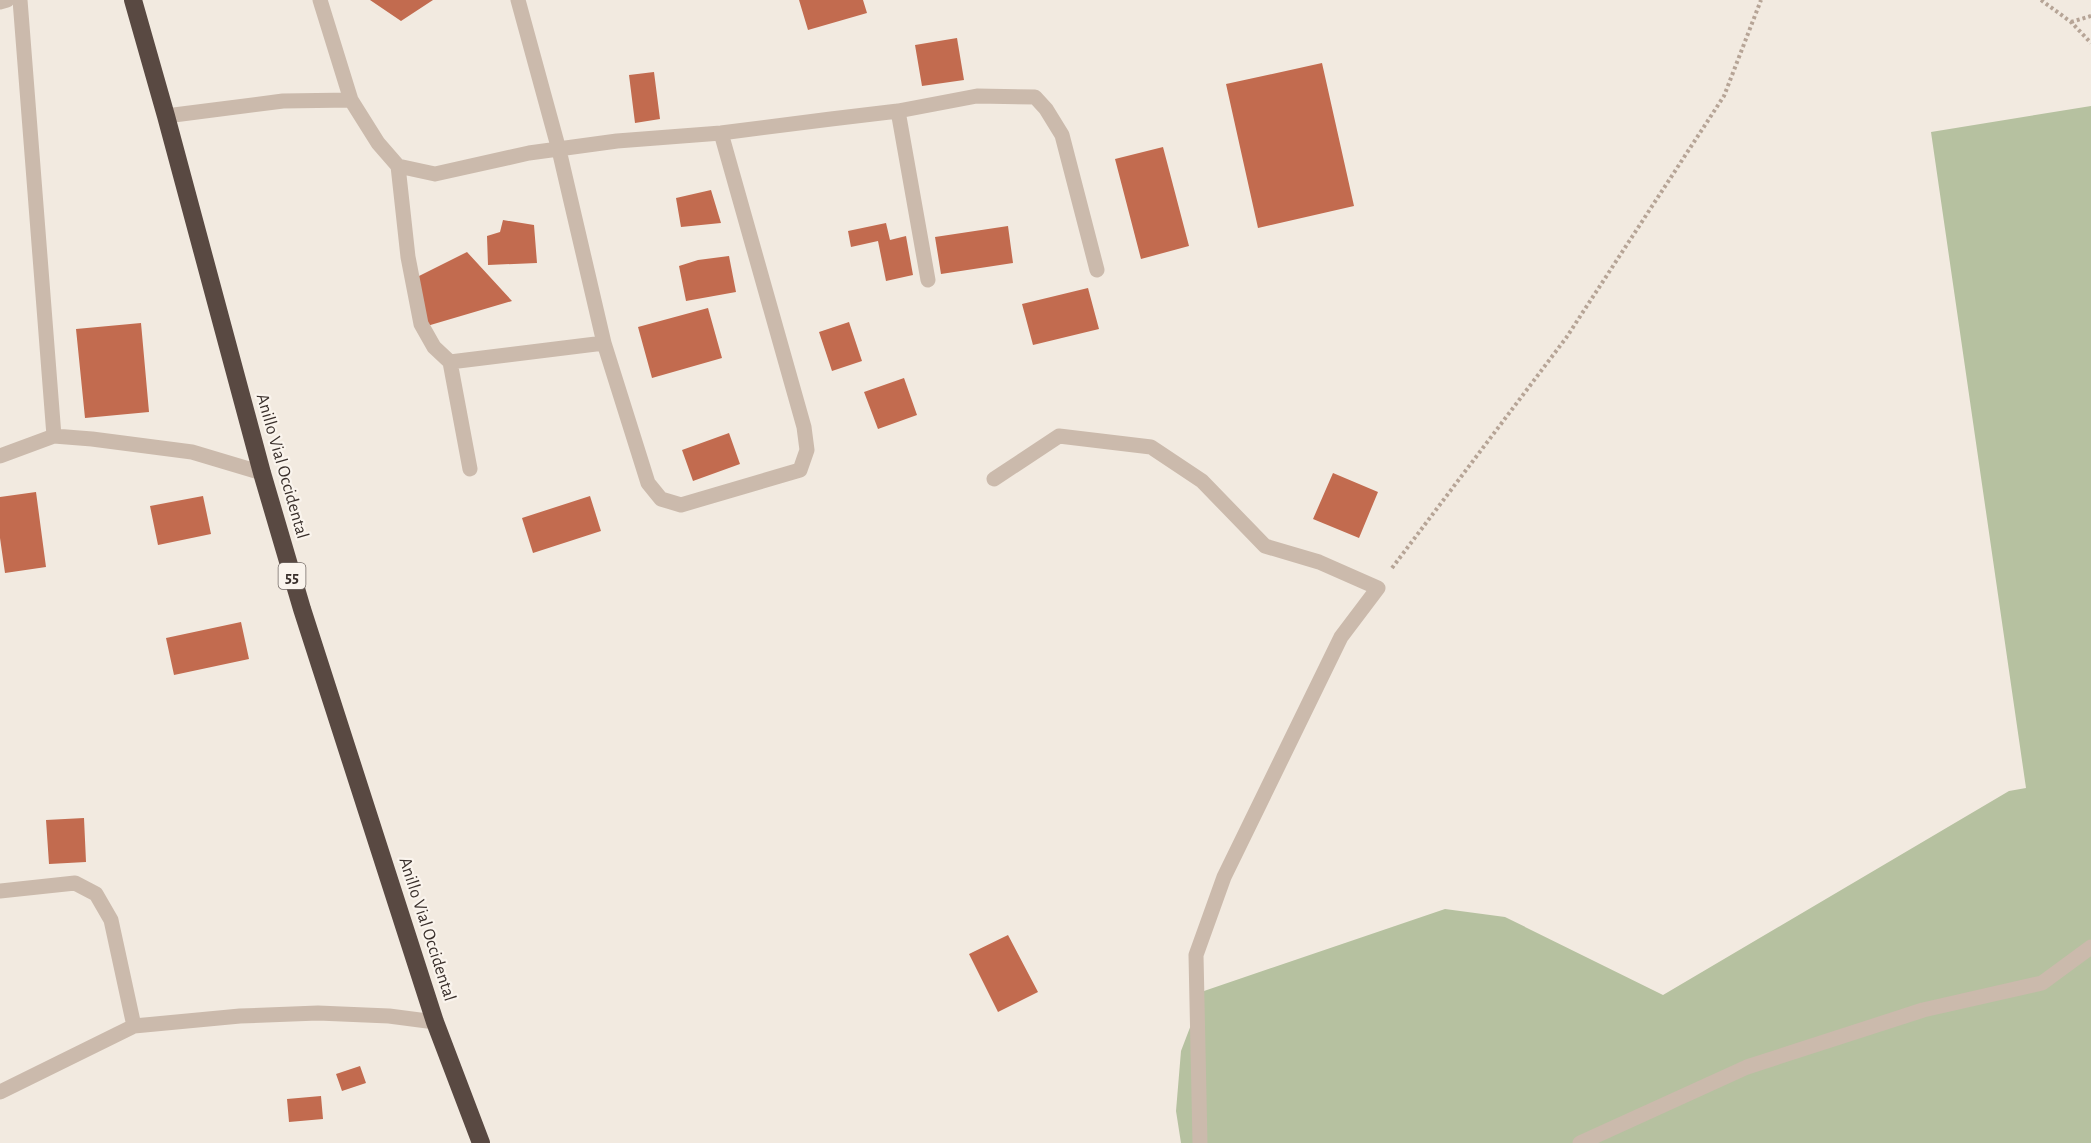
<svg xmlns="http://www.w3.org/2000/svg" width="2091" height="1143" font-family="'Alegreya Sans',sans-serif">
<rect width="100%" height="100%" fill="#f2eae0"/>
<!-- green -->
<path fill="#b6c1a0" d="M2091,106v1037h-910l-5,-32 5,-60 23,-60 241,-82 60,8 158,78 346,-204 17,-3 -95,-656z"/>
<!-- building -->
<path fill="#c26b4f" d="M370,0h63l-32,21z
M799,0h64l4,13 -59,17z
M957,38l7,42 -42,6 -7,-41z
M1322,63l32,143 -96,22 -32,-144z
M654,72l6,47 -25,4 -6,-48z
M1163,147l26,99 -48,13 -26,-100z
M711,190l10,33 -40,4 -5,-29z
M503,220l31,5 3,38 -49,2 -1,-29 13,-4z
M886,223l4,17 16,-4 7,39 -27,6 -8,-40 -27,6 -3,-16z
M1008,226l5,37 -72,11 -6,-37z
M467,252l45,49 -85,25 -12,-48z
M729,256l7,36 -50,9 -7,-35 19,-6z
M1088,288l11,41 -66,16 -11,-41z
M708,308l14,50 -70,20 -14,-51z
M849,322l13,39 -30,10 -13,-39z
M141,323l8,89 -64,6 -9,-89z
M904,378l13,37 -39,14 -14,-37z
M729,433l11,31 -47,17 -11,-31z
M1333,473l45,19 -19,46 -46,-19z
M36,492l10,75 -41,6 -5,-35v-41z
M203,496l8,38 -53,11 -8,-39z
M590,496l11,35 -68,22 -11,-35z
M241,622l8,37 -75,16 -8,-37z
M84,818l2,44 -37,2 -3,-44z
M1008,935l30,57 -40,20 -29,-58z
M360,1066l6,17 -24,8 -6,-17z
M321,1096l2,23 -34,3 -2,-23z"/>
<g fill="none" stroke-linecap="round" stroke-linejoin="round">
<!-- path -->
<path stroke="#b6a496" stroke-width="4" stroke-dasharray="3 3" stroke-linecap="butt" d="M2041,0l30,22 20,21
M2071,22l20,-6
M1392,568l174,-230 158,-242 37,-96"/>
<!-- minor -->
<path stroke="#cbbaac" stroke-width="15" d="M20,0l34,436
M320,0l31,100
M518,0l41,150 45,193 44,140 13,16 20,6 119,-35 7,-20 -3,-23 -83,-294
M0,2l7,-2
M898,111l30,169
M166,116l117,-15 68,-1 27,43 20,23 37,8 94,-21 88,-12 104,-8 110,-14 67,-8 79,-15 58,1 11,12 16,26 35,135
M398,166l10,91 13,67 13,23 16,15 154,-19
M450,362l20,107
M0,456l54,-20 38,3 100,13 70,21
M994,479l65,-43 92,11 51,34 63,65 54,16 59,26 -37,49 -117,240 -28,78 4,188
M0,891l75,-8 21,11 15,26 23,106
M0,1092l134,-66 106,-10 78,-3 71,3 46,6
M1580,1143l167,-76 176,-57 119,-27 49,-36"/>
<!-- highway -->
<path stroke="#594942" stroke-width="18" d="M133,0l33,116 96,357 40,136 133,413 46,121"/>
</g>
<g text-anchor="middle" stroke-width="4.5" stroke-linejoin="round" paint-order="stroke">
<!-- shield labels -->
<rect fill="#faf4ed" stroke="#736a65" stroke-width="1.5" x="278.5" y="563" width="27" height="26" rx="4.5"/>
<g font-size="16" font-weight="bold" fill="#392f2b">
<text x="292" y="582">55</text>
</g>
<!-- street labels -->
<g font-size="18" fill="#392f2b" stroke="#faf4ed">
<text transform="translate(283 466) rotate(74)" y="6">Anillo Vial Occidental</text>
<text transform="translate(428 929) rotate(72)" y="6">Anillo Vial Occidental</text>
</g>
</g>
</svg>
